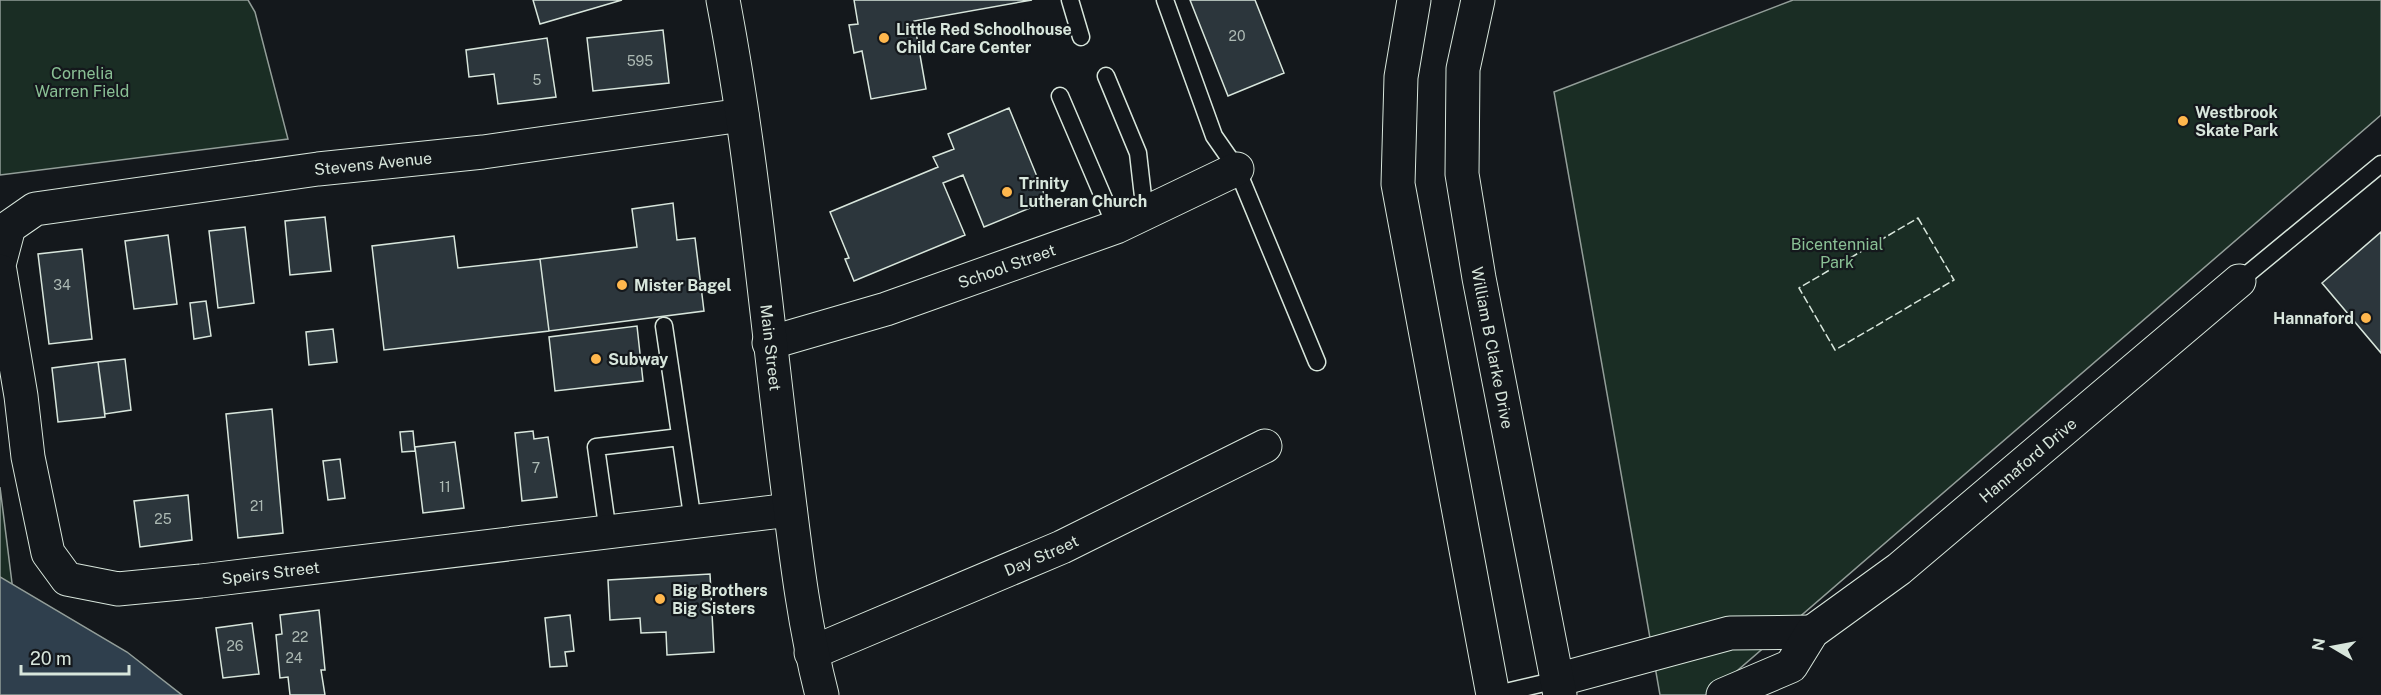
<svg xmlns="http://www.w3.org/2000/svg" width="2381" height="695" font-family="'Public Sans',sans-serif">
<rect width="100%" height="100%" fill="#14181c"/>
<!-- green -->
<path fill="#1a2d24" stroke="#939e99" stroke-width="1.5" d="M0,0h248l7,12 33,127 -288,36z
M1793,0h588v115l-672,580h-49l-106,-603z
M0,487l13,104 -13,-10z"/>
<!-- water -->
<path fill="#2f3f4d" stroke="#939e99" stroke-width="1.5" d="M0,577l127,75 55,43h-182z"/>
<!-- building -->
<path fill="#2c363c" stroke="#d8e6dc" stroke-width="1.5" d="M533,0h89l-82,24z
M854,0h178l-118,21 12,68 -55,10 -9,-48 -8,2 -5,-28 9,-1z
M1190,0h65l29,73 -56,23z
M663,30l6,53 -76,8 -6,-53z
M547,38l9,59 -58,7 -4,-30 -25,3 -3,-27z
M1009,108l38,93 -63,26 -21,-52 -20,8 22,52 -111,46 -9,-22 4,-1 -19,-46 108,-45 -5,-10 21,-8 -6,-15z
M673,203l4,37 18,-2 9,73 -155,20 -9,-72 97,-12 -5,-38z
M325,217l6,54 -41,4 -5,-54z
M245,227l9,76 -36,5 -9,-77z
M2381,232v121l-59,-70z
M168,235l9,69 -43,5 -9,-68z
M454,236l4,32 82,-9 9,72 -165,19 -12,-104z
M82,249l10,90 -43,5 -11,-90z
M206,301l5,35 -17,3 -4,-36z
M637,326l6,55 -88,10 -6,-54z
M333,329l4,33 -28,3 -3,-33z
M125,359l6,51 -26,4 -7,-52z
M98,362l7,55 -47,5 -6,-54z
M272,409l11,124 -45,5 -12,-124z
M413,431l2,20 -13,1 -2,-20z
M533,431l1,8 14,-2 9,60 -35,4 -7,-68z
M455,442l9,66 -41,5 -8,-66z
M340,459l5,39 -17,2 -5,-39z
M188,495l4,45 -52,7 -6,-46z
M710,574l4,78 -47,3 -1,-23 -25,1 -1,-15 -30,2 -2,-40z
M319,610l6,60h-4l4,25h-35l-2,-18 -8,1 -4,-43 6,-1 -2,-19z
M570,615l4,36 -9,1 2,14 -17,1 -5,-49z
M252,623l7,51 -36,4 -7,-50z"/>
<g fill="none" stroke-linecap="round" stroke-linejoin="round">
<!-- lane casing -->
<g stroke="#d8e6dc" stroke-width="19">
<path id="lane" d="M1070,0l11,37
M1165,0l49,136 23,33 80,193
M1106,76l32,77 7,61
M1060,96l56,131
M2239,281l142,-117
M664,326l29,196
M608,533l-12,-86 84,-10
M1493,695l64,-15"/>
</g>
<!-- street casing -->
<g stroke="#d8e6dc" stroke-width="35">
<g id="street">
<path id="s1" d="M0,261l9,-34 26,-18 283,-40 165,-17 259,-37"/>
<path id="s2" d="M0,271l21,125 7,61 20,96 19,26 51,10 83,-8 589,-71"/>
<path id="s3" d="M769,343l117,-34 230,-82 121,-58"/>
<path id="s4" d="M811,653l251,-106 203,-101"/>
<path d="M1557,680l173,-47 82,-1"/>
<path id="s5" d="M1723,695l68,-29 21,-34 87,-63 340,-288"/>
</g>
</g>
<!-- secondary casing -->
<g stroke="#d8e6dc" stroke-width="35">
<g id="secondary">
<path id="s6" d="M723,0c29,151 42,305 61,458 10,79 18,160 38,237"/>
</g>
</g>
<!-- highway casing -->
<g stroke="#d8e6dc" stroke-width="35">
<g id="highway">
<path d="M1414,0l-13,77 -3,107 95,511"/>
<path id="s7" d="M1478,0l-15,69 -1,105 17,104 81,417"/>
</g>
</g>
<!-- lane -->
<use href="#lane" stroke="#14181c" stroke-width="16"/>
<!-- street -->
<use href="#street" stroke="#14181c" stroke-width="33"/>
<!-- secondary -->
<use href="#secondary" stroke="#14181c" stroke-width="33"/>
<!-- highway -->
<use href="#highway" stroke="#14181c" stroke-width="33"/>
<!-- fence -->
<path stroke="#d8e6dc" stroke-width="1.5" stroke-dasharray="8 3" stroke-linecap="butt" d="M1918,218l36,62 -119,70 -36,-62z"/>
</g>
<!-- markers -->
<g fill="#ffb74d" stroke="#14181c" stroke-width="2">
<circle cx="884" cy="38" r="6"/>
<circle cx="2183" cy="121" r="6"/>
<circle cx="1007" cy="192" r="6"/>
<circle cx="622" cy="285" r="6"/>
<circle cx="2366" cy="318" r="6"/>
<circle cx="596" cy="359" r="6"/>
<circle cx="660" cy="599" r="6"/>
</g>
<g text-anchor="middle" stroke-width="4.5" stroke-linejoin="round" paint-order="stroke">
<!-- number labels -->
<g font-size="14" fill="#adbab4">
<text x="1237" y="41">20</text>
<text x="640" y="66">595</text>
<text x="537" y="85">5</text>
<text x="62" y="290">34</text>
<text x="536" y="473">7</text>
<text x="445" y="492">11</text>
<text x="257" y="511">21</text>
<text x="163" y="524">25</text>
<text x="300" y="642">22</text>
<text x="235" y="651">26</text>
<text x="294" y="663">24</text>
</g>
<!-- poi labels -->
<g font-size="16" font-weight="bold" fill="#d8e6dc" stroke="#14181c" text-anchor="start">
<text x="896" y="35">Little Red Schoolhouse<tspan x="896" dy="18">Child Care Center</tspan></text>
<text x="2195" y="118">Westbrook<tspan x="2195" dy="18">Skate Park</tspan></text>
<text x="1019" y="189">Trinity<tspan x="1019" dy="18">Lutheran Church</tspan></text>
<text x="634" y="291">Mister Bagel</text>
<text x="2354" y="324" text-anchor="end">Hannaford</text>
<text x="608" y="365">Subway</text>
<text x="672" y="596">Big Brothers<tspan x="672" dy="18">Big Sisters</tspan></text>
</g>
<!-- park labels -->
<g font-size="16" fill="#8ac095" stroke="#14181c">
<text x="82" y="79">Cornelia<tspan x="82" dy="18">Warren Field</tspan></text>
<text x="1837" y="250">Bicentennial<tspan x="1837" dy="18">Park</tspan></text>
</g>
<!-- street labels -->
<g font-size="16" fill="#d8e6dc" stroke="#14181c">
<text dy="6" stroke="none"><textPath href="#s1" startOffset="408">Stevens Avenue</textPath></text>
<text dy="6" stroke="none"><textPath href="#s3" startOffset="250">School Street</textPath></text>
<text dy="6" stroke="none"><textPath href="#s6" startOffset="351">Main Street</textPath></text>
<text dy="6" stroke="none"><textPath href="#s7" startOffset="352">William B Clarke Drive</textPath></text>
<text dy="6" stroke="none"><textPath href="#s5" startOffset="390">Hannaford Drive</textPath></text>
<text dy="6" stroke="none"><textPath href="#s4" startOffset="250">Day Street</textPath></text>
<text dy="6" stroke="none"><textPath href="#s2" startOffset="524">Speirs Street</textPath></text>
</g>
</g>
<!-- north arrow -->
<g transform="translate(2333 647) rotate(280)" stroke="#14181c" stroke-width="4.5" paint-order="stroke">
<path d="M0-4.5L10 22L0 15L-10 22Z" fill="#d8e6dc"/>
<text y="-9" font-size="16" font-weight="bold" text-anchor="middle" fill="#d8e6dc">N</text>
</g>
<!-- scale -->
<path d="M21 665v9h108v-9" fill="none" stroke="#d8e6dc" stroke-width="3"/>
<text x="30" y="665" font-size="18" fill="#d8e6dc" stroke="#14181c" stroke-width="4.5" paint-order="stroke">20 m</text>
</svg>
